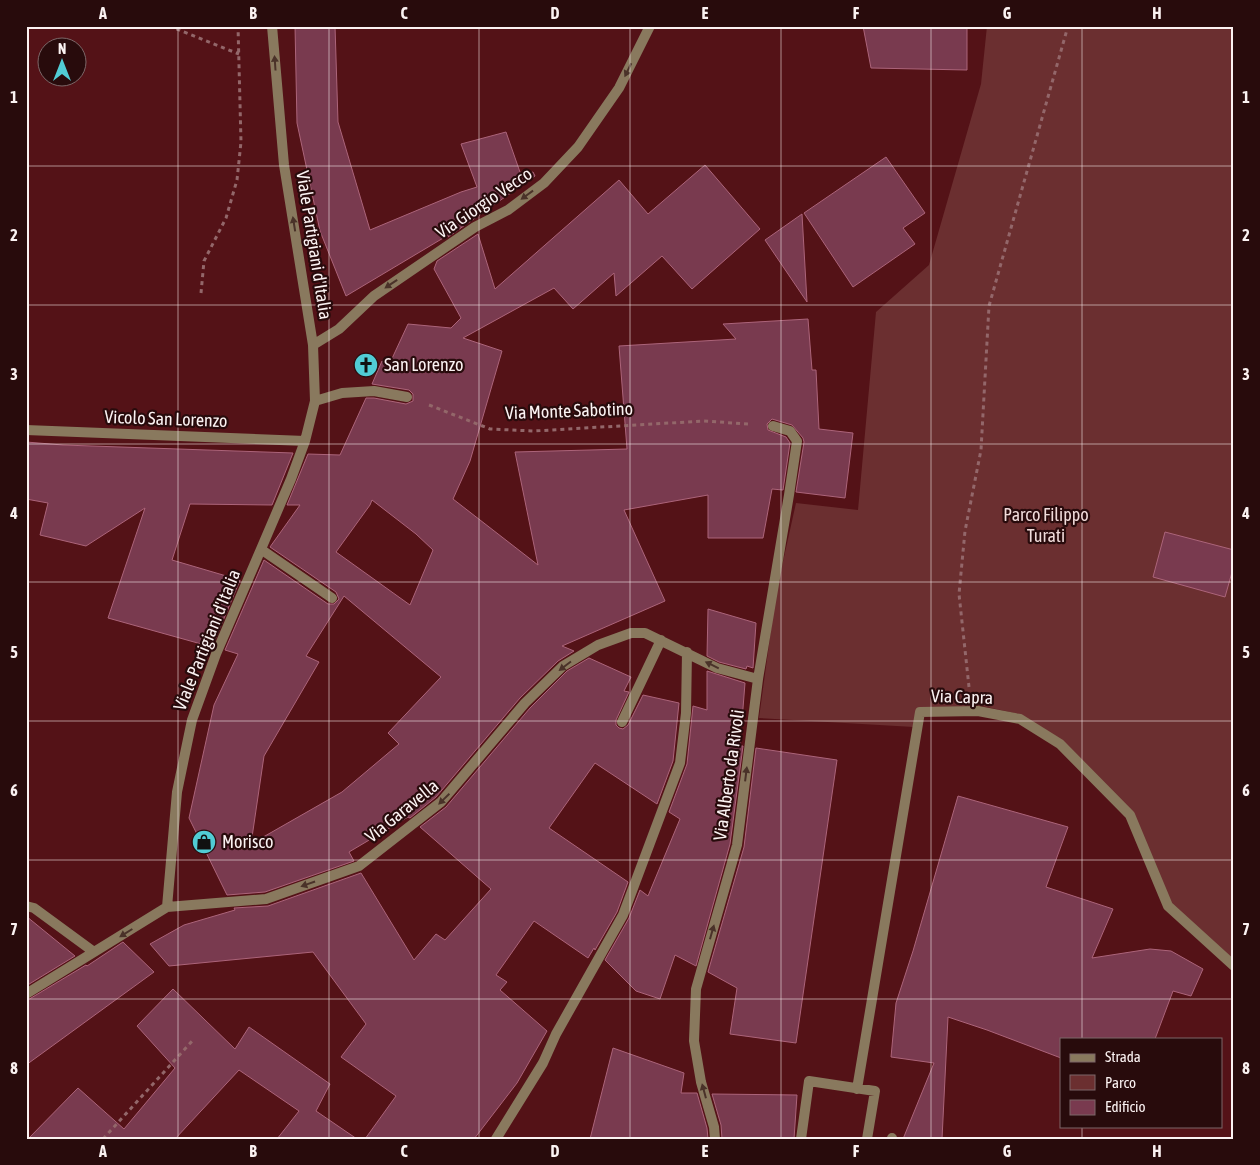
<svg xmlns="http://www.w3.org/2000/svg" width="1260" height="1165" font-family="'Asap Condensed',sans-serif">
<rect width="100%" height="100%" fill="#541217"/>
<!-- green -->
<path fill="#6b2f30" d="M987,26h247v936l-64,-58 -38,-91 -113,-99 -37,-8 -64,3 -4,18 -155,-9 17,-125 20,-90 62,7 18,-198 53,-47 52,-181z"/>
<!-- building -->
<path fill="#793a4f" stroke="#ac647a" fill-rule="evenodd" d="M295,26h40l3,96 32,108 91,-38 16,-5 -16,-43 45,-12 15,43 12,-3 2,4 -87,61 2,-3 -104,62 -26,-65 -23,-108z
M863,26h104v44l-96,-2z
M886,157l39,56 -22,15 12,16 -62,43 -49,-74z
M705,165l55,64 -68,60 -30,-33 -46,40 -2,-23 -41,36 -19,-21 -91,50 39,13 -32,110 -17,38 85,66 -23,-113 112,-3 -8,-103 117,-7 -13,-15 85,-5 4,51h4l3,59 34,4 -8,65 -49,-6 8,-50 -1,-4 -11,-13 -20,-6 -5,5 1,6 18,7 4,6 -7,47 -11,-1 -9,49h-55v-43l-84,15 41,91 -103,45 12,5 -16,10 -38,37 -84,99 -26,21 -2,-1 -59,35 5,9 -89,31 -38,3 -38,-77 25,-113 24,-51 -13,-4 39,-90 64,44h6l5,-5 -3,-7 -66,-45 30,-42h-13l21,-51 32,1 26,-57h8l32,6 7,-3v-7l-4,-4 -37,-6 10,-23 7,4 19,-41 43,4 10,-10 -27,-49 3,-8 41,-27 17,55 124,-109 29,34zM372,500l44,34 17,16 -23,55 -74,-53 34,-47zM344,596l97,81 -53,56 11,11 -57,48 -91,52 13,-88 55,-94 -13,-6z
M802,214l5,88 -42,-62z
M26,442l37,3 230,8 -21,52 -82,-1 -18,56 68,20 -28,67 -104,-29 37,-110 -59,38 -46,-11 8,-32 -22,-4z
M1165,532l69,18v15l-9,32 -72,-20z
M708,609l48,14 -3,45 -6,-2 -1,3 -27,-7 -12,-6z
M589,658l42,19 -7,14 5,1 -13,28v5l3,3 4,1 5,-4 15,-30 36,8 -6,58 -16,43 -62,-41 -46,65 79,54 -11,30 -22,38 -1,-2 -6,10 -54,-37 -38,54 11,7 -7,8 47,41 -30,52 -43,56h-109l31,-43 -55,-39 25,-33 -53,-72 -144,14 -19,-22 34,-19 51,-15 -1,-2 34,-2 93,-33 53,87 22,-26 9,6 46,-51 -71,-62 26,-20 84,-99 37,-37z
M707,671l38,12 -5,63h3l-13,98 -34,122 -21,-11 -15,44 -24,-8 -31,-31 24,-42 11,-28 8,6 32,-77 -11,-7 18,-48 6,-58 14,4z
M756,748l81,12 -41,283 -66,-9 7,-46 -29,-16 36,-125z
M958,796l110,31 -22,60 67,22 -21,49 58,-9 21,2 32,18 -12,27 -18,-5 -18,48h-94v19l-74,-28 -39,-13 -6,122h-39l31,-76 -43,-6 5,-54 17,-52z
M26,916l49,40 -49,30z
M123,942l31,30 -128,93v-64l60,-36 1,1z
M173,989l62,60 14,-22 81,57 -14,27 41,28h-80l22,-28 -60,-41 -64,69h-147l50,-51 46,41 51,-61 -38,-42z
M613,1048l71,25 -3,20h16l10,35 1,11h-118z
M712,1094l85,1 -3,44h-72l-1,-14z"/>
<g fill="none" stroke-linecap="round" stroke-linejoin="round">
<!-- path -->
<path stroke="#93676a" stroke-width="3" stroke-dasharray="4 4" stroke-linecap="butt" d="M169,26l70,28
M201,293l3,-32 22,-43 11,-38 4,-38 -3,-116
M429,405l61,24 44,2 170,-10 44,3
M969,687l-10,-93 6,-63 16,-81 8,-144 79,-280
M103,1139l91,-100"/>
<!-- street -->
<path stroke="#89795e" stroke-width="10" d="M313,345l26,-16 35,-33 101,-69 33,-17 36,-27 34,-36 41,-59 31,-62
M315,401l27,-8 32,-2 33,6
M26,430l279,11
M262,550l70,48
M622,722l39,-82
M26,906l8,2 60,44
M167,907l10,-115 15,-72 24,-66 75,-175 14,-38 10,-40 -2,-56 -29,-180 -12,-139
M26,994l141,-87 99,-8 93,-33 82,-64 84,-99 38,-37 35,-21 33,-12h14l72,35 41,11
M857,1089l63,-377 58,-1 42,8 40,25 70,71 38,91 66,60
M496,1139l47,-76 13,-29 67,-119 57,-152 6,-50 1,-61
M715,1139l-1,-12 -13,-45 -7,-41 2,-52 41,-144 21,-166 31,-184 8,-54 -7,-10 -17,-5
M801,1139l8,-58 66,10 -8,48
M892,1139v-1"/>
</g>
<!-- one-way arrows -->
<defs><path id="oneway-solid" d="M-6-.8H1V-3.2L6.5 0L1 3.2V.8H-6Z" transform="scale(1.25)"/></defs>
<g fill="#4a3229">
<use href="#oneway-solid" transform="translate(275 63) rotate(-94)"/>
<use href="#oneway-solid" transform="translate(628 70) rotate(116)"/>
<use href="#oneway-solid" transform="translate(527 195) rotate(144)"/>
<use href="#oneway-solid" transform="translate(294 224) rotate(-99)"/>
<use href="#oneway-solid" transform="translate(391 284) rotate(146)"/>
<use href="#oneway-solid" transform="translate(712 665) rotate(-154)"/>
<use href="#oneway-solid" transform="translate(565 666) rotate(143)"/>
<use href="#oneway-solid" transform="translate(746 774) rotate(-83)"/>
<use href="#oneway-solid" transform="translate(444 799) rotate(136)"/>
<use href="#oneway-solid" transform="translate(308 884) rotate(161)"/>
<use href="#oneway-solid" transform="translate(712 932) rotate(-74)"/>
<use href="#oneway-solid" transform="translate(126 933) rotate(148)"/>
<use href="#oneway-solid" transform="translate(704 1091) rotate(-105)"/>
</g>
<!-- grid -->
<path fill="none" stroke="#fbf2f2" stroke-width="1" stroke-opacity="0.55" d="M178,26v1113M329,26v1113M479,26v1113M630,26v1113M781,26v1113M931,26v1113M1082,26v1013M26,166h1208M26,305h1208M26,444h1208M26,582h1208M26,721h1208M26,860h1208M26,999h1208M1082,1126v13"/>
<!-- icons -->
<defs>
<g id="church-disc" transform="scale(1.25)"><circle r="9.5" fill="#51ccd4" stroke="#280b0c"/><path d="M-1.2-6h2.4v3.5h3.3v2.4h-3.3V6h-2.4V-.1h-3.3v-2.4h3.3Z" fill="#111"/></g>
<g id="shop-disc" transform="scale(1.25)"><circle r="9.5" fill="#51ccd4" stroke="#280b0c"/><path d="M-5-2.5h2.3a2.7 3.5 0 0 1 5.4 0H5L5.5 6h-11ZM-1.5-2.5h3a1.5 2.3 0 0 0-3 0Z" fill="#111"/></g>
</defs>
<g fill-rule="evenodd">
<use href="#church-disc" x="366" y="365"/>
<use href="#shop-disc" x="204" y="842"/>
</g>
<g text-anchor="middle" stroke-width="4.5" stroke-linejoin="round" paint-order="stroke">
<!-- street labels -->
<g font-size="18" fill="#fbf2f2" stroke="#280b0c">
<text transform="translate(484 203) rotate(-34)" y="6">Via Giorgio Vecco</text>
<text transform="translate(314 245) rotate(81)" y="6">Viale Partigiani d'Italia</text>
<text transform="translate(569 411) rotate(-2)" y="6">Via Monte Sabotino</text>
<text transform="translate(166 419) rotate(2)" y="6">Vicolo San Lorenzo</text>
<text transform="translate(207 640) rotate(-68)" y="6">Viale Partigiani d'Italia</text>
<text transform="translate(962 697) rotate(2)" y="6">Via Capra</text>
<text transform="translate(729 775) rotate(-82)" y="6">Via Alberto da Rivoli</text>
<text transform="translate(402 811) rotate(-39)" y="6">Via Garavella</text>
</g>
<!-- poi labels -->
<g font-size="18" fill="#fbf2f2" stroke="#280b0c" text-anchor="start">
<text x="384" y="371">San Lorenzo</text>
<text x="222" y="848">Morisco</text>
</g>
<!-- park labels -->
<g font-size="18" fill="#f0dbda" stroke="#280b0c">
<text x="1046" y="521">Parco Filippo<tspan x="1046" dy="21">Turati</tspan></text>
</g>
</g>
<!-- border -->
<rect width="1260" height="1165" fill="none" stroke="#280b0c" stroke-width="55"/>
<!-- legend -->
<rect x="1060" y="1038" width="162" height="90" fill="#280b0c" stroke="#7c6768"/>
<rect x="1070" y="1054" width="25" height="8" fill="#89795e" stroke="#7c6768"/>
<text x="1105" y="1062" font-size="15" fill="#fbf2f2">Strada</text>
<rect x="1070" y="1075" width="25" height="15" fill="#6b2f30" stroke="#7c6768"/>
<text x="1105" y="1088" font-size="15" fill="#fbf2f2">Parco</text>
<rect x="1070" y="1100" width="25" height="15" fill="#793a4f" stroke="#7c6768"/>
<text x="1105" y="1112" font-size="15" fill="#fbf2f2">Edificio</text>
<!-- north arrow -->
<g transform="translate(62 62)"><circle r="24" fill="#280b0c" stroke="#7c6768"/>
<path d="M0-4L9 19L0 12L-9 19Z" fill="#51ccd4"/>
<text y="-8" font-size="14" font-weight="bold" text-anchor="middle" fill="#fbf2f2">N</text>
</g>
<rect x="28" y="28" width="1204" height="1110" fill="none" stroke="#fbf2f2" stroke-width="2"/>
<g font-size="16" text-anchor="middle" font-weight="bold" fill="#fbf2f2">
<text x="103" y="19">A</text>
<text x="253" y="19">B</text>
<text x="404" y="19">C</text>
<text x="555" y="19">D</text>
<text x="705" y="19">E</text>
<text x="856" y="19">F</text>
<text x="1007" y="19">G</text>
<text x="1157" y="19">H</text>
<text x="14" y="103">1</text>
<text x="1246" y="103">1</text>
<text x="14" y="241">2</text>
<text x="1246" y="241">2</text>
<text x="14" y="380">3</text>
<text x="1246" y="380">3</text>
<text x="14" y="519">4</text>
<text x="1246" y="519">4</text>
<text x="14" y="658">5</text>
<text x="1246" y="658">5</text>
<text x="14" y="796">6</text>
<text x="1246" y="796">6</text>
<text x="14" y="935">7</text>
<text x="1246" y="935">7</text>
<text x="14" y="1074">8</text>
<text x="1246" y="1074">8</text>
<text x="103" y="1157">A</text>
<text x="253" y="1157">B</text>
<text x="404" y="1157">C</text>
<text x="555" y="1157">D</text>
<text x="705" y="1157">E</text>
<text x="856" y="1157">F</text>
<text x="1007" y="1157">G</text>
<text x="1157" y="1157">H</text>
</g>
</svg>
